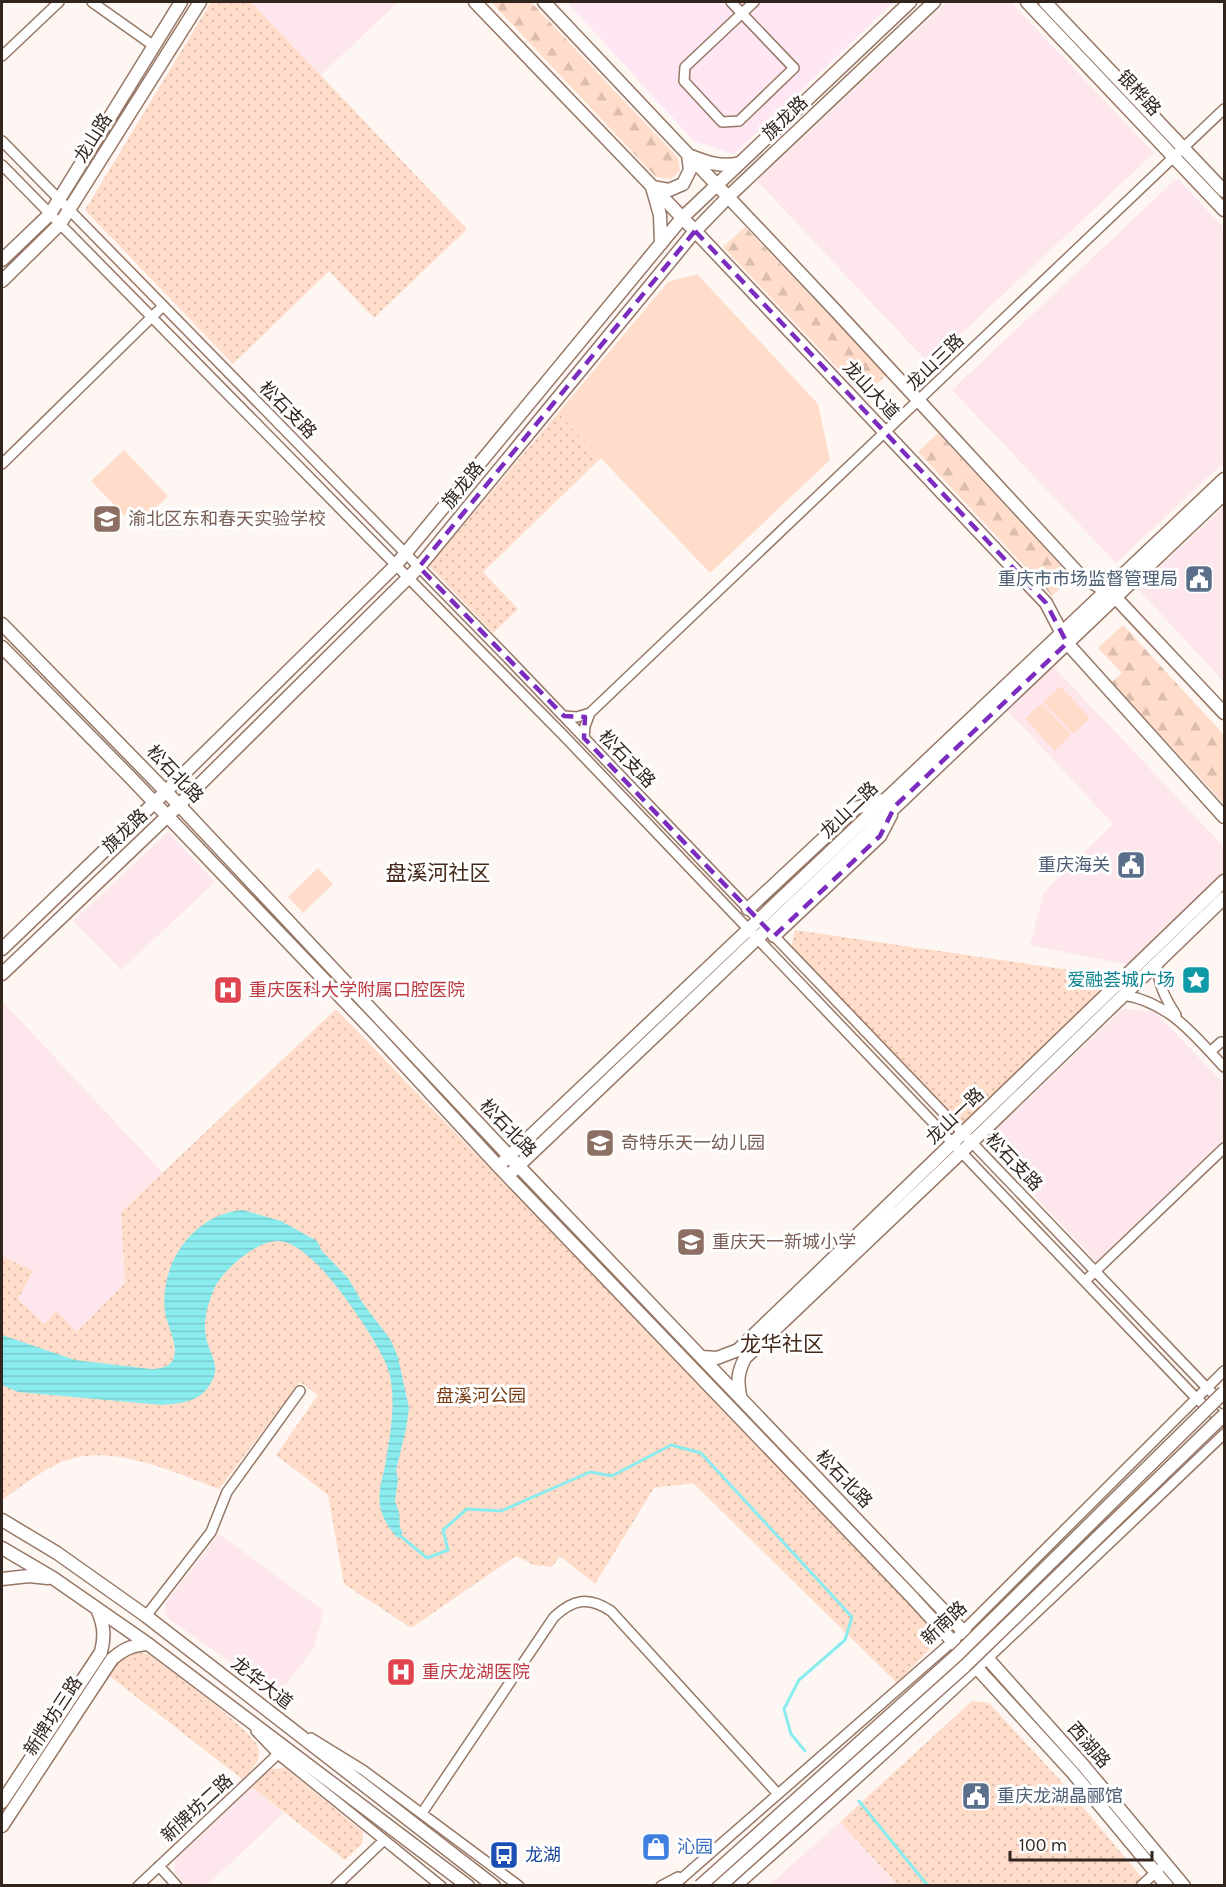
<svg xmlns="http://www.w3.org/2000/svg" width="1226" height="1887" font-family="Karla,'Noto Sans SC',sans-serif">
<defs>
<pattern id="forest-firs" width="22" height="20" patternUnits="userSpaceOnUse" patternTransform="scale(1.5)"><rect width="22" height="20" fill="#ffddca"/><path d="M5 1l3.5 6h-7zM16 11l3.5 6h-7z" fill="#dbbead"/></pattern>
<pattern id="park-dots" width="8" height="8" patternUnits="userSpaceOnUse" patternTransform="scale(1.5)"><rect width="8" height="8" fill="#ffddca"/><path d="M2 2h.1M6 6h.1" fill="none" stroke="#dbbead" stroke-width="1.8" stroke-linecap="round"/></pattern>
<pattern id="water-rules" width="6" height="5" patternUnits="userSpaceOnUse" patternTransform="scale(1.5)"><rect width="6" height="5" fill="#8aecee"/><path d="M0 2.5h6" fill="none" stroke="#78cacc"/></pattern>
</defs>
<rect width="100%" height="100%" fill="#fdf6f2"/>
<!-- commercial -->
<path fill="#fde7ec" d="M251,2h147l-77,73z
M947,2h64l143,151 -225,211 -172,-183z
M1177,178l47,50v234l-108,101 -164,-173z
M1224,507v175l-87,-94z
M1052,665l172,182v27l-94,91 -100,-20 14,-53 69,-68 -107,-115z
M168,832l47,50 -94,88 -48,-49z
M2,1001l161,172 -42,39 4,72 -48,48 -33,-8 -26,-25 14,-28 -30,-15z
M1123,1009l32,3 69,72v56l-126,123 -115,-121z
M219,1534l105,77 -10,37 -36,47 -112,-78 -1,-13z
M252,1787l32,26 -77,72h-20l-12,-11v-14z
M840,1822l58,63 -130,1z"/>
<!-- industrial -->
<path fill="#fee6f2" d="M572,2h322l-160,152 -40,-13 -125,-137z"/>
<!-- forest -->
<path fill="url(#forest-firs)" d="M491,2h40l147,156 2,13 -9,8 -15,-2z
M745,227l141,148 -22,21 -141,-149z
M938,433l134,145 -20,18 -134,-144z
M1123,625l101,110v69l-112,-122 10,-9 -24,-25z"/>
<!-- park -->
<path fill="url(#park-dots)" d="M211,2h40l216,227 -93,89 -45,-47 -96,93 -148,-154z
M558,413l43,45 -118,114 35,37 -25,24 -64,-67z
M795,930l322,47 -155,149 -171,-179z
M336,1009l591,612 3,28 -33,34 -204,-200 -39,5 -59,96 -35,-28 -8,11 -18,-2 -18,-9 -105,72 -67,-44 -16,-89 -52,-40 42,-60 -18,-13 -81,107c-47,-17 -104,-46 -155,-28 -19,7 -45,27 -62,39v-244l31,15 -15,28 26,25 12,-13 21,21 48,-49 -4,-71z
M136,1652l12,2c20,16 105,75 110,94 4,14 -7,22 -16,31l-135,-105c8,-12 14,-19 29,-22z
M972,1701l17,2 73,79 86,103h-250l-58,-63z
M285,1768l78,64 -1,12 -17,16 -93,-73 19,-18z"/>
<!-- pitch -->
<path fill="#ffddca" d="M697,274l121,130 12,56 -120,113 -152,-160 110,-131z
M124,450l44,46 -32,31 -45,-46z
M1060,686l30,32 -17,16 -30,-32z
M1042,703l29,32 -16,16 -30,-32z
M318,868l15,16 -30,29 -15,-16z"/>
<!-- water -->
<path fill="url(#water-rules)" d="M243,1210l38,11 36,20 5,10 26,27 14,24 28,37 8,18 11,51 -3,21 -10,41 2,10 -3,21 4,11 1,16 3,4 -5,6c-8,-8 -16,-20 -18,-32 -2,-13 2,-27 5,-40 5,-30 11,-60 5,-90 -4,-25 -55,-95 -74,-113 -10,-9 -24,-22 -39,-22 -22,1 -50,26 -61,44 -4,7 -7,17 -9,25 -2,9 -3,18 -1,27 2,13 13,27 8,39 -9,25 -29,27 -52,29l-144,-13 -16,-7v-50l73,25 76,9c9,0 20,-2 23,-12 4,-14 -7,-31 -9,-45 -6,-48 28,-98 78,-102z"/>
<g fill="none" stroke-linecap="round" stroke-linejoin="round">
<!-- stream -->
<path stroke="#8aecee" stroke-width="3" d="M398,1534l29,24 21,-8 -5,-20 24,-21 34,2 89,-39 22,4 59,-31 30,8 151,164 -7,23 -46,40 -15,29 7,25 14,17
M859,1801l69,85"/>
<!-- minor casing -->
<g stroke="#977867" stroke-width="12">
<path id="minor" d="M92,2l62,44
M731,2l63,66 -55,53 -17,1 -38,-41 1,-14 69,-65
M2,56l57,-54
M2,141l500,511 705,736 17,16
M2,165l563,572 631,661 28,24
M2,464l161,-158
M564,716l13,1 13,-4
M584,738l1,-12 5,-13 634,-604
M1157,964c1,20 8,34 19,51
M1124,995c46,8 70,40 100,72
M1210,1052l11,-10h3
M1085,1281l139,-133
M146,1616l65,-84 16,-40 73,-101
M256,1731l22,23 163,132
M311,1738l52,32 156,116
M422,1813l132,-196c19,-18 35,-21 57,-6l167,183
M159,1866l18,20
M138,1886l140,-132
M336,1886l47,-45
M661,1886l17,-9
M673,1886l280,-245 271,-270
M737,1886c167,-146 327,-299 487,-452
M1141,1886l18,-17"/>
</g>
<!-- major casing -->
<g stroke="#977867" stroke-width="15">
<path id="major" d="M475,2l220,229 351,372 21,40 157,174
M544,2l290,307 244,264 37,24 109,116
M1027,2l197,208
M1045,2l179,189
M661,244l-1,-29 -8,-28 17,3 14,-6 7,-14 -2,-15c18,7 32,13 52,8
M2,260l48,-46 131,-212
M2,281l58,-57 140,-222
M2,624l177,181 330,351 454,475 120,134 101,121
M2,647l127,129 246,257 123,133 412,429 163,178 94,113
M748,909l108,-101 27,-8
M774,936l106,-100 11,-21
M2,949l152,-146 241,-237 287,-348 228,-216
M2,974l177,-169 240,-238 276,-336 33,-34 206,-195
M504,1161l720,-682
M513,1171l711,-677
M702,1357l15,1 21,-8 486,-469
M740,1395c-3,-15 -2,-23 5,-37l227,-216 252,-244
M2,1520l55,33 89,63 348,270
M2,1548l51,30 95,66 320,242
M2,1579l27,-3 19,2
M2,1802l99,-150c4,-16 3,-26 -3,-41
M2,1826l110,-167c12,-10 20,-14 36,-15"/>
</g>
<!-- minor -->
<use href="#minor" stroke="#fff" stroke-width="9"/>
<!-- major -->
<use href="#major" stroke="#fff" stroke-width="12"/>
<!-- major-bridge casing -->
<g stroke="#977867" stroke-width="15" stroke-linecap="butt">
<path id="major-bridge" d="M700,1886l257,-231 267,-263
M720,1886l245,-220 259,-251"/>
</g>
<!-- major-bridge -->
<use href="#major-bridge" stroke="#fff" stroke-width="12"/>
</g>
<!-- marked area -->
<path fill="none" stroke="#7b2cbf" stroke-width="4.5" stroke-dasharray="12 8" stroke-linejoin="round" d="M695,231l351,372 21,40 -172,163 -15,30 -106,100 -190,-198 1,-21 -21,-1 -145,-149z"/>
<!-- icons -->
<defs>
<g id="school-square" transform="scale(1.5)"><rect x="-9" y="-9" width="18" height="18" rx="4" fill="#8d6e63" stroke="#fff"/><path d="M0-5L7-2L0 1L-7-2ZM-4 1L0 2.5L4 1V4Q0 6-4 4Z" fill="#fff"/></g>
<g id="civic-square" transform="scale(1.5)"><rect x="-9" y="-9" width="18" height="18" rx="4" fill="#5c6f8a" stroke="#fff"/><path d="M-.6-6.5H3V-4.5H.6V-3L4-1V1h2V6H-6V1h2V-1L-.6-3ZM-1.2 2.5V6h2.4V2.5Z" fill="#fff"/></g>
<g id="sight-square" transform="scale(1.5)"><rect x="-9" y="-9" width="18" height="18" rx="4" fill="#0f9aa8" stroke="#fff"/><path d="M0-6L1.8-2.2L6-1.7L2.9 1.2L3.7 5.4L0 3.3L-3.7 5.4L-2.9 1.2L-6-1.7L-1.8-2.2Z" fill="#fff"/></g>
<g id="hospital-square" transform="scale(1.5)"><rect x="-9" y="-9" width="18" height="18" rx="4" fill="#e0444e" stroke="#fff"/><path d="M-5-5h3v3.5h4V-5h3V5h-3V1.5h-4V5h-3Z" fill="#fff"/></g>
<g id="shop-square" transform="scale(1.5)"><rect x="-9" y="-9" width="18" height="18" rx="4" fill="#3f7fe0" stroke="#fff"/><path d="M-5-2.5h2.3a2.7 3.5 0 0 1 5.4 0H5L5.5 6h-11ZM-1.5-2.5h3a1.5 2.3 0 0 0-3 0Z" fill="#fff"/></g>
<g id="bus-square" transform="scale(1.5)"><rect x="-9" y="-9" width="18" height="18" rx="4" fill="#1a4fb4" stroke="#fff"/><path d="M-5-6H5V4H4V6H2V4H-2V6H-4V4H-5ZM-3.5-4V0h7V-4ZM-3.5 1.2v1.5H-2V1.2ZM2 1.2v1.5H3.5V1.2Z" fill="#fff"/></g>
</defs>
<g fill-rule="evenodd">
<use href="#school-square" x="107" y="519"/>
<use href="#civic-square" x="1199" y="579"/>
<use href="#civic-square" x="1131" y="865"/>
<use href="#sight-square" x="1196" y="980"/>
<use href="#hospital-square" x="228" y="990"/>
<use href="#school-square" x="600" y="1143"/>
<use href="#school-square" x="691" y="1242"/>
<use href="#hospital-square" x="401" y="1672"/>
<use href="#civic-square" x="976" y="1796"/>
<use href="#shop-square" x="656" y="1847"/>
<use href="#bus-square" x="504" y="1855"/>
</g>
<g text-anchor="middle" stroke-width="6" stroke-linejoin="round" paint-order="stroke">
<!-- street labels -->
<g font-size="18" fill="#32251e" stroke="#fff">
<text transform="translate(1139 93) rotate(47)" y="6">银桦路</text>
<text transform="translate(785 118) rotate(-44)" y="6">旗龙路</text>
<text transform="translate(93 138) rotate(-58)" y="6">龙山路</text>
<text transform="translate(935 362) rotate(-44)" y="6">龙山三路</text>
<text transform="translate(871 390) rotate(47)" y="6">龙山大道</text>
<text transform="translate(288 410) rotate(45)" y="6">松石支路</text>
<text transform="translate(463 485) rotate(-51)" y="6">旗龙路</text>
<text transform="translate(627 759) rotate(46)" y="6">松石支路</text>
<text transform="translate(175 774) rotate(46)" y="6">松石北路</text>
<text transform="translate(849 810) rotate(-44)" y="6">龙山二路</text>
<text transform="translate(125 831) rotate(-44)" y="6">旗龙路</text>
<text transform="translate(955 1116) rotate(-44)" y="6">龙山一路</text>
<text transform="translate(508 1128) rotate(46)" y="6">松石北路</text>
<text transform="translate(1014 1162) rotate(46)" y="6">松石支路</text>
<text transform="translate(844 1479) rotate(46)" y="6">松石北路</text>
<text transform="translate(944 1623) rotate(-43)" y="6">新南路</text>
<text transform="translate(262 1683) rotate(38)" y="6">龙华大道</text>
<text transform="translate(53 1716) rotate(-57)" y="6">新牌坊三路</text>
<text transform="translate(1089 1745) rotate(49)" y="6">西湖路</text>
<text transform="translate(197 1808) rotate(-43)" y="6">新牌坊二路</text>
</g>
<!-- education labels -->
<g font-size="18" fill="#785e54" stroke="#fff" text-anchor="start">
<text x="128" y="525">渝北区东和春天实验学校</text>
<text x="621" y="1149">奇特乐天一幼儿园</text>
<text x="712" y="1248">重庆天一新城小学</text>
</g>
<!-- service labels -->
<g font-size="18" fill="#4e5e75" stroke="#fff" text-anchor="end">
<text x="1178" y="585">重庆市市场监督管理局</text>
<text x="1110" y="871">重庆海关</text>
<text x="997" y="1802" text-anchor="start">重庆龙湖晶郦馆</text>
</g>
<!-- culture labels -->
<g font-size="18" fill="#0d838f" stroke="#fff" text-anchor="end">
<text x="1175" y="986">爱融荟城广场</text>
</g>
<!-- health labels -->
<g font-size="18" fill="#be3a42" stroke="#fff" text-anchor="start">
<text x="249" y="996">重庆医科大学附属口腔医院</text>
<text x="422" y="1678">重庆龙湖医院</text>
</g>
<!-- park labels -->
<g font-size="18" fill="#7a3e16" stroke="#fff">
<text x="481" y="1402">盘溪河公园</text>
</g>
<!-- shop labels -->
<g font-size="18" fill="#366cbe" stroke="#fff" text-anchor="start">
<text x="677" y="1853">沁园</text>
</g>
<!-- transit labels -->
<g font-size="18" fill="#164399" stroke="#fff" text-anchor="start">
<text x="525" y="1861">龙湖</text>
</g>
<!-- quarter labels -->
<g font-size="21" fill="#44291a" stroke="#fff">
<text x="438" y="880">盘溪河社区</text>
<text x="782" y="1351">龙华社区</text>
</g>
</g>
<!-- border -->
<rect width="1226" height="1887" fill="none" stroke="#32251e" stroke-width="6"/>
<!-- scale -->
<path d="M1010 1851v9h142v-9" fill="none" stroke="#32251e" stroke-width="3"/>
<text x="1019" y="1851" font-size="18" fill="#32251e" stroke="#ffffff" stroke-width="4.5" paint-order="stroke">100 m</text>
</svg>
